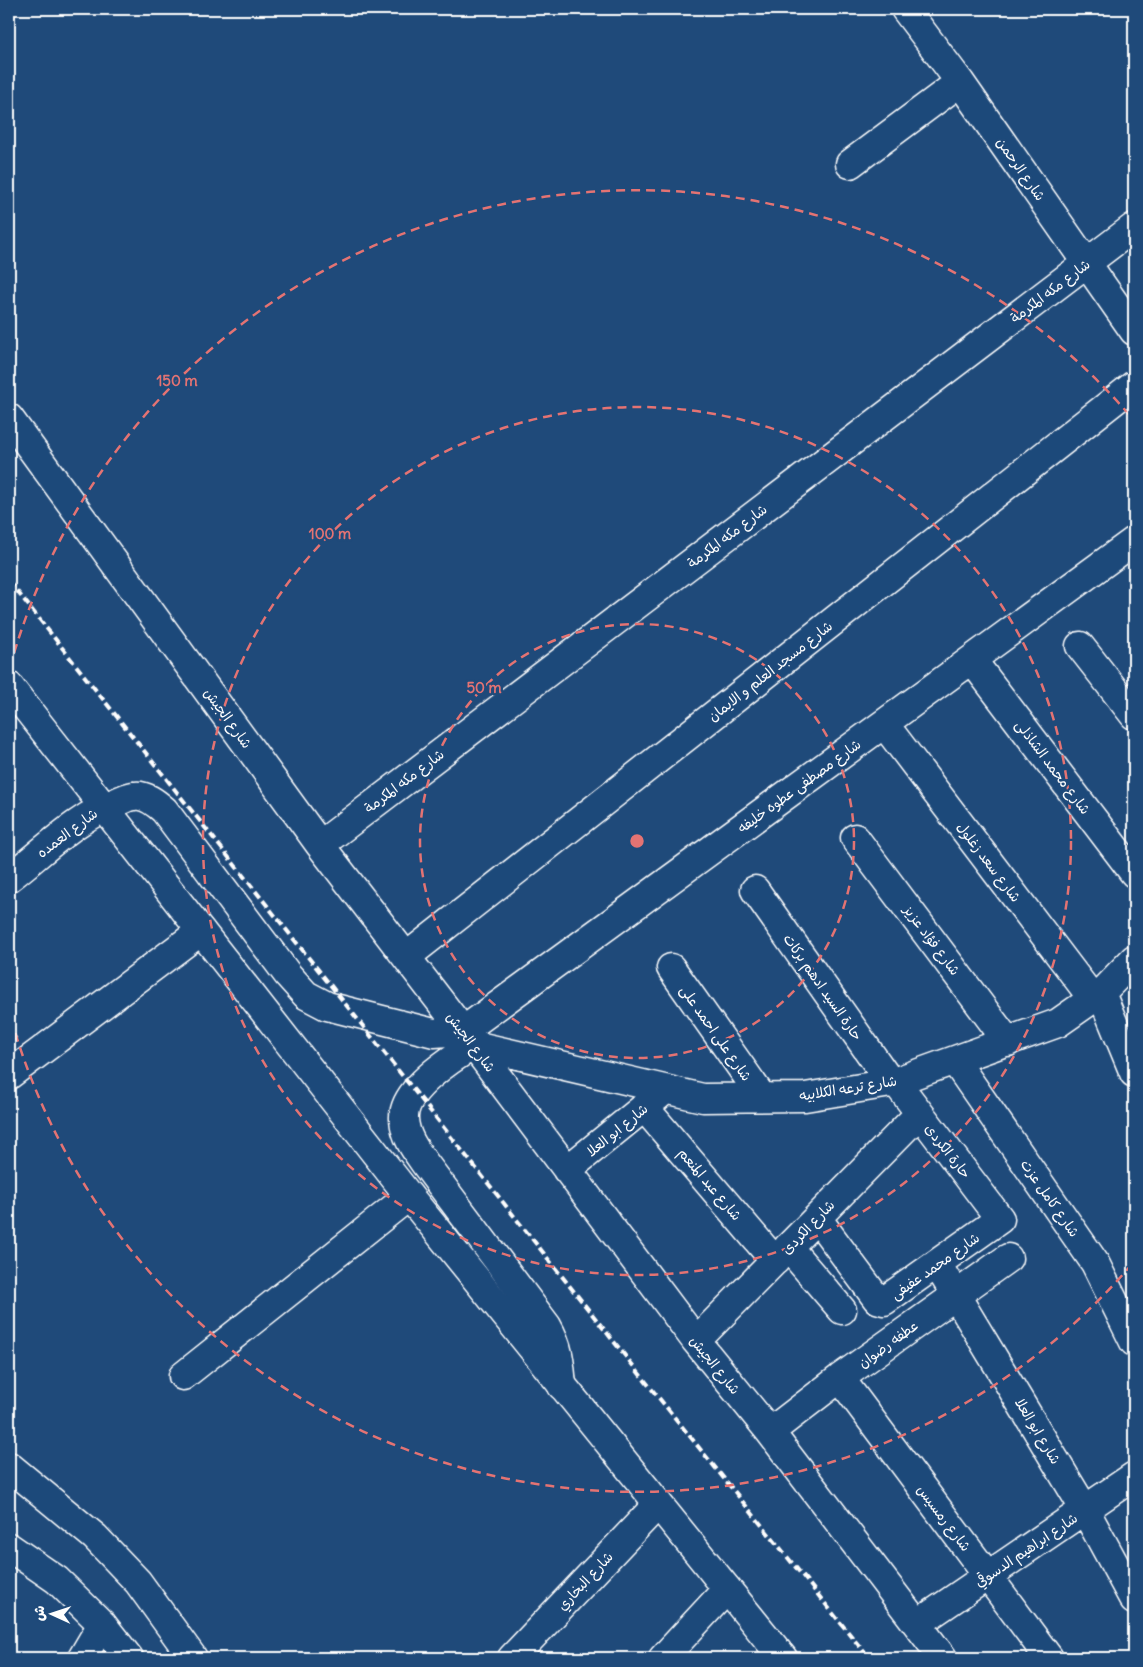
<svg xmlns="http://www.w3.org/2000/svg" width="1143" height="1667" font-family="Delius,'Playpen Sans Arabic',sans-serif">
<rect width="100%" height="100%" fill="#1f4a7a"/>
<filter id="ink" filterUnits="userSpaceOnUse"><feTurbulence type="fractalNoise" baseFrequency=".02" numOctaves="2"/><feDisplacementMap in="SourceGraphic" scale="10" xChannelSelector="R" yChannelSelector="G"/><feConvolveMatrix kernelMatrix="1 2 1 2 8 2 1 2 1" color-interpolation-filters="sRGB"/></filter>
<g filter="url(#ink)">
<!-- building -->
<path fill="#507197" stroke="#fff" d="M9,1028l8,10 -8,6z"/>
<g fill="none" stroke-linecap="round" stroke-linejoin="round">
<!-- street casing -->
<g stroke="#fff" stroke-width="31">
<path id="street" d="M905,9l55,73 174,249
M850,164l110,-82
M9,418l311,427 143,186 233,310 74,91 173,226
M1080,646l54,69
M972,660l162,213
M885,725l208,274
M855,838l153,204
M320,845l814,-618
M9,878c34,-26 69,-62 110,-77 5,-2 10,-5 15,-5 11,-2 22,7 30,14l124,165 18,20 21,11 107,27 29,-2 671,-490
M755,890l136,193
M406,957l728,-572
M671,968l91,129
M1101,993l33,80
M955,1061l140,202 39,79
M9,1075l192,-144
M644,1107l131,154
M567,1170l91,-74
M817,1218l60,81 7,2 116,-82 -104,-137
M788,1247l54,63
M937,1264l148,246 49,90
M696,1341l223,-227
M183,1376l226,-180
M840,1378l209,280
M562,1386c-2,-24 -3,-39 -15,-60l-121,-161c-10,-14 -21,-28 -22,-46 -2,-29 48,-61 70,-74l229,53 102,-1 86,-14 167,-60 43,-30 33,-34
M770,1432l70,-54 168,-120
M917,1624l217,-148
M82,1658l20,-34
M512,1658l146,-154
M663,1658l64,-69"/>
</g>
<!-- secondary casing -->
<g stroke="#fff" stroke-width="31">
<path id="secondary" d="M9,1466l86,71 43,45 55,76
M9,1547l48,33 45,44 27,34"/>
</g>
<!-- primary casing -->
<g stroke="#fff" stroke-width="31">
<path id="primary" d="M9,686l400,510 374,462"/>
</g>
<!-- street -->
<use href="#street" stroke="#1f4a7a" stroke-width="28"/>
<!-- secondary -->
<use href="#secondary" stroke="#1f4a7a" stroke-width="28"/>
<!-- primary -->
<use href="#primary" stroke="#1f4a7a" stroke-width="28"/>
<!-- rail -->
<path stroke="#fff" stroke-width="4" stroke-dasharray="8 4" stroke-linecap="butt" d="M9,581l637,801 223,276"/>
</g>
</g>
<!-- distance rings -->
<g fill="none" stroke="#e47373" stroke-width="2.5" stroke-dasharray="9 6">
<circle cx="637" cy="841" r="217"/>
<circle cx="637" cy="841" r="434"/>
<path d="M1132 1264A651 651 0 0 1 10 1015M10 667A651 651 0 0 1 1132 418"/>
</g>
<g text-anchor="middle" stroke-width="4.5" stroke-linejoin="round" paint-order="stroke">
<!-- street labels -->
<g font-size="14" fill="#fff" stroke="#1f4a7a">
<text transform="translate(1021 169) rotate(55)" y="5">شارع الرحمن</text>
<text transform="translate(1050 291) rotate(-37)" y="5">شارع مكه المكرمة</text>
<text transform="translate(727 536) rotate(-37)" y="5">شارع مكه المكرمة</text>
<text transform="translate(770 671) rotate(-38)" y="5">شارع مسجد العلم و الايمان</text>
<text transform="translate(228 718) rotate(54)" y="5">شارع الجيش</text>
<text transform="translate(1053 767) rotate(53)" y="5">شارع محمد الشاذلى</text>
<text transform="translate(404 781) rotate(-37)" y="5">شارع مكه المكرمة</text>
<text transform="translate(799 786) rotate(-36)" y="5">شارع مصطفى عطوه خليفه</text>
<text transform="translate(67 833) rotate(-37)" y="5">شارع العمده</text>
<text transform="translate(989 862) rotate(53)" y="5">شارع سعد زغلول</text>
<text transform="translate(932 940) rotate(53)" y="5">شارع فؤاد عزيز</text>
<text transform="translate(823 987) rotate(55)" y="5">حارة السيد ادهم بركات</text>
<text transform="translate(716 1033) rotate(55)" y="5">شارع على احمد على</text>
<text transform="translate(471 1042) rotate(53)" y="5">شارع الجيش</text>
<text transform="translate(848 1088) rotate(-9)" y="5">شارع ترعه الكلابيه</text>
<text transform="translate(617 1130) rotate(-39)" y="5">شارع ابو العلا</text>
<text transform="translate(948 1151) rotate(52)" y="5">حارة الكردى</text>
<text transform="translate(710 1184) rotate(50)" y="5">شارع عبد المنعم</text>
<text transform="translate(1050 1198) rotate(55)" y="5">شارع كامل عزت</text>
<text transform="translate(808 1227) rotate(-46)" y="5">شارع الكردى</text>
<text transform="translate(935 1266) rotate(-35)" y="5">شارع محمد عفيفى</text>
<text transform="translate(888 1344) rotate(-36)" y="5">عطفه رضوان</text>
<text transform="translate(715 1365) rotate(51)" y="5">شارع الجيش</text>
<text transform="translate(1038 1431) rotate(59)" y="5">شارع ابو العلا</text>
<text transform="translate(944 1518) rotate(53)" y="5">شارع رمسيس</text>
<text transform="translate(1026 1550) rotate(-34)" y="5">شارع ابراهيم الدسوقي</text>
<text transform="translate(585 1581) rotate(-47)" y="5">شارع البخاري</text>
</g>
</g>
<circle cx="637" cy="841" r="8" fill="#e47373" stroke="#1f4a7a" stroke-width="2.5"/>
<g font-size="15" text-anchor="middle" font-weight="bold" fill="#e47373" stroke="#1f4a7a" stroke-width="4.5" stroke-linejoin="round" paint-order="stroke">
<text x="177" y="386">150 m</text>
<text x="330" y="539">100 m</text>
<text x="484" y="693">50 m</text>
</g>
<!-- margin -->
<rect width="1143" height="1667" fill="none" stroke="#1f4a7a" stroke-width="30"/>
<rect x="15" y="15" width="1113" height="1637" fill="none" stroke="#fff" stroke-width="2" filter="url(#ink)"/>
<!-- north arrow -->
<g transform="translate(52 1614) rotate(273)" stroke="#1f4a7a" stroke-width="4" paint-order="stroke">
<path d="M0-4L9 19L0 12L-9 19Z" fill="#ffffff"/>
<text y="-8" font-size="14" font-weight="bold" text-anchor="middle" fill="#ffffff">ش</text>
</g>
</svg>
